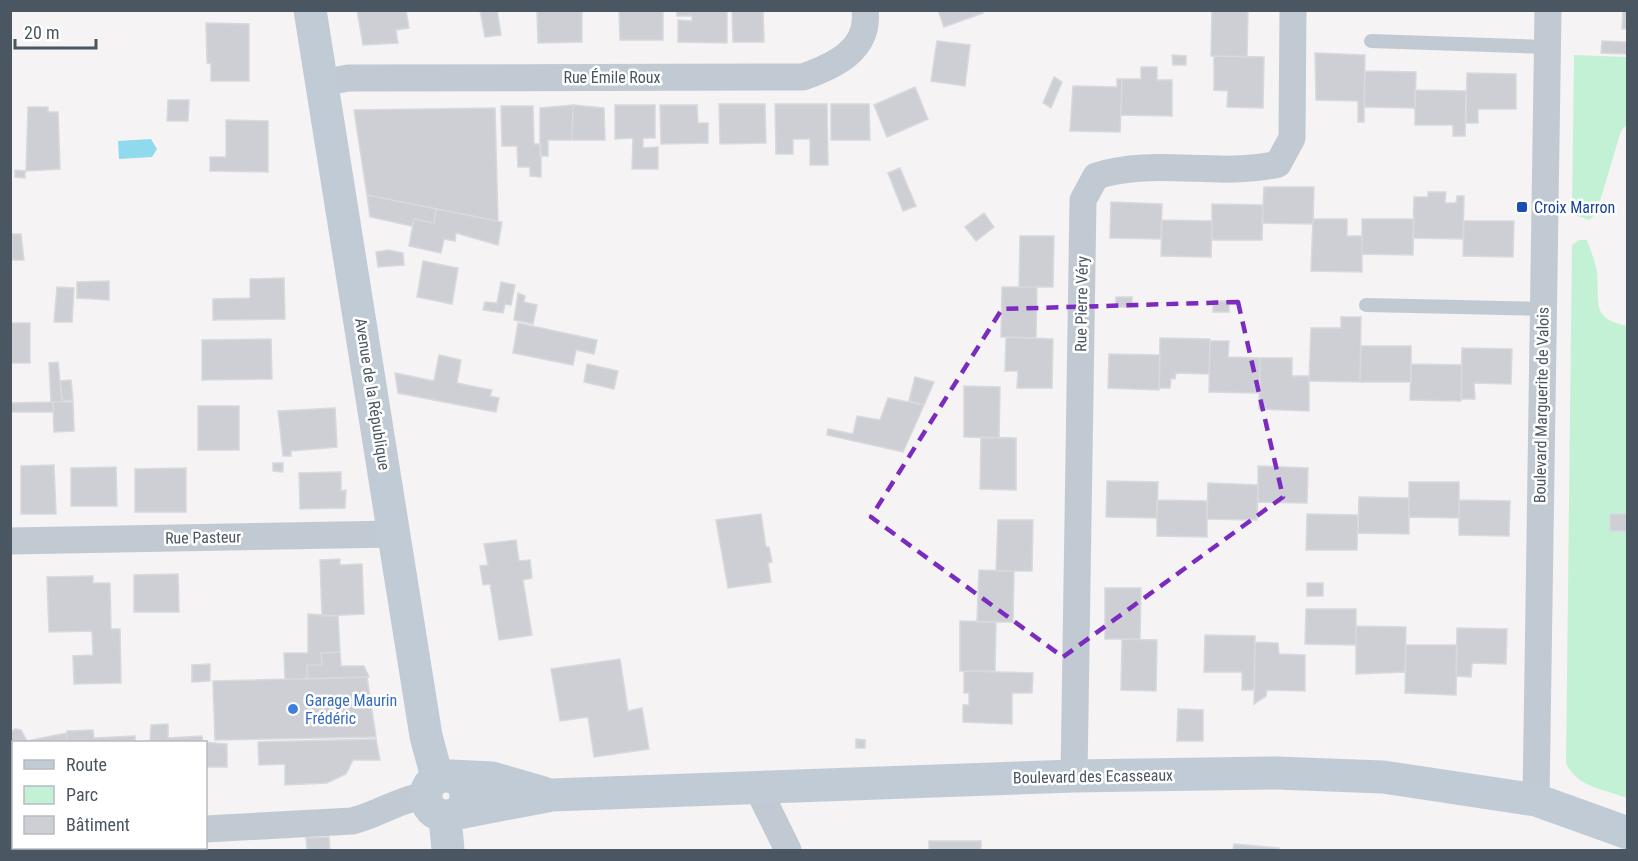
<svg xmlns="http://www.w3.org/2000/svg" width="1638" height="861" font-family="'Roboto Condensed',sans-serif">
<rect width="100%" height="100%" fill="#f5f3f3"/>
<!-- green -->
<path fill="#c3f1d5" d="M1574,55l53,2v67l-6,7 -25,83 -7,6 -17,-6z
M1579,240h8c4,11 8,21 10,32 3,31 -7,46 30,54v472c-23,-9 -51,-11 -61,-35l6,-518z"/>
<!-- water -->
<path fill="#90daee" d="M151,139l6,10 -5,8 -33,2 -1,-18z"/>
<!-- building -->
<path fill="#cdcfd5" stroke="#d7d9de" stroke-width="1.5" d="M357,10h49l3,18 -13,2 2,13 -35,2z
M497,10l4,25 -16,2 -5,-26z
M537,10h45v32l-44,1z
M619,10h44v30h-43z
M677,10h50v33l-49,-1v-22l14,1v-5h-15z
M732,10l31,1 1,31h-31z
M938,10h44l1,3 -39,14z
M1212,10h36l-1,47 -36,-1z
M1623,10h5v19h-6z
M206,23l43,1v57h-38v-17l-4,-1z
M937,41l33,4 -5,41 -34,-5z
M1602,41l26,1v12l-27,-1z
M1315,53l50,2 -1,67h-6v-21l-42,-1z
M1172,55l14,1v9h-13z
M1214,56l50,1 -1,51 -36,-1 1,-16 -14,-1z
M1141,67h16v13h15v36l-51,-1 1,-36h19z
M1365,71l51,1 -1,36 -51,-1z
M1467,73l49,1v35h-38v14h-12z
M1054,77l8,5 -11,26 -8,-5z
M1117,79h5l-2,53 -50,-1 3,-45 44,1z
M915,87l13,32 -41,18 -13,-32z
M1415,90l51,1 -1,45h-12v-11h-38z
M168,100h21l-1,21h-21z
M719,104h46l1,39 -46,1z
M775,104h52l1,61h-18v-26h-17v15h-17z
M831,104h38l1,36h-39z
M573,105l31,3 1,32h-33z
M573,105l-1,35h-24v16h-8v-48z
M615,105h40v33h-12v10l15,-1v22h-26l1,-31 -18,1z
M660,105h37l1,18h10v20l-47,1z
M501,106h32l1,38h7v33l-11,-1v-9h-12l-1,-21h-15z
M28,107h20v5h10l2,57 -34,2z
M495,108l3,113 -131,-26 -13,-85z
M226,120l42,1v51l-58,-1v-14h16z
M900,168l16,38 -13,5 -15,-38z
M15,170l10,1v7l-10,-1z
M1264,187h50l-1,37 -51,-1z
M1428,192h18l-1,11h11l1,-7h7l-1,43 -50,-1 1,-41h14z
M367,195l69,14 -2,14 -20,-4 -2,7 -42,-9z
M1111,202l51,2 -1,35 -51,-1z
M1212,204l51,1 -1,35h-50z
M436,209l66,13 -4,23 -42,-12 -1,8 -11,-2 -3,14 -32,-7 5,-27 20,4z
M984,213l10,14 -18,14 -11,-14z
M1313,219h34v17h15v36l-51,-1z
M1362,219h52l-1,36 -51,-1z
M1162,220l50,1 -1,36 -50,-1z
M1464,221h50l-1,36 -50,-1z
M12,234h9l3,26h-12z
M1020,236h34l-1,51h-34z
M388,250l15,3 1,12 -26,2 -2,-15z
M423,261l35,7 -6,36 -35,-7z
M284,278l1,41 -72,1v-21l37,-1v-19z
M109,281v19l-32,-2v-16z
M501,282l14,3 -4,20 -6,-1 -2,9 -20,-3 2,-8 12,1z
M57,287l17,1 -2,34h-18z
M1002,287h35l-1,51 -35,-1z
M518,293l7,3 -1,6 13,3 -4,19 -19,-4z
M1116,297h16v10h-16z
M1213,301h16v11h-16z
M1341,317h20l-1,65 -51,-1 2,-53h30z
M10,323h20v40h-20z
M518,323l79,17 -3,14 -18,-4 -3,15 -60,-12z
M1006,337l47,2 -1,49h-35l1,-17h-13z
M1160,338l50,1 -1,35 -33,-1 -1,6 -4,-1 -1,10h-11z
M271,339l1,40 -70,1v-40z
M1210,341h19l-1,16 32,1v35l-51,-1z
M1361,346h50v36h-51z
M1462,348l50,1 -1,35 -37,-1 1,16h-14z
M1109,354l51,1 -1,35 -51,-2z
M439,355l22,5 -4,23 35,7 -2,6 9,2 -3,14 -98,-19 -3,-20 39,8z
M1260,358h32v18h17v35l-50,-2z
M58,362l4,40h-11l-2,-39z
M587,364l31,7 -4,18 -30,-7z
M1411,364l51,1 -1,36 -51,-1z
M915,377l19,5 -10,23 -15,-4z
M71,380l2,20 -10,1 -3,-20z
M964,386l36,1 -1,51 -35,-1z
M888,398l36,7 -21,47 -76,-17 1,-6 25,5 4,-18 23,4z
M53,402v10h-43v-9z
M53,402h20l1,29 -20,1z
M198,406h41v44h-41z
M335,408l2,39 -46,4v5h-8l-5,-45z
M981,437l35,1v52l-36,-1z
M273,463h10v9l-10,-1z
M54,465l2,49h-35v-48z
M1258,466l50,2 -1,35 -49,-1z
M116,467l1,39h-46v-38z
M186,468v44h-51v-43z
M341,472v19l5,-1 -1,18 -45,1 -1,-36z
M1107,481l51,1 -1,36 -51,-1z
M1409,482h50v36l-50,-1z
M1208,483l50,2 -1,35 -50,-1z
M1359,497l50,1v36l-51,-1z
M1157,500l50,1v36l-50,-1z
M1459,500l51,1 -1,35 -50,-1z
M761,514l5,33h3l3,15 -4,1 3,19 -43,6 -12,-68z
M1307,514l51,1 -1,35h-51z
M1610,514h18v17h-18z
M998,520h35l-1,51h-36z
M516,540l3,21 11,-1 2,18 -9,2 9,55 -33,5 -9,-56 -7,1 -3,-19 8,-1 -4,-21z
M340,559v6l22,-1 2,50 -42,2 -2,-56z
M979,570l35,1 -1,51h-36z
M178,574l1,38h-45v-37z
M93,576v7h17l1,46h9l1,54 -47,1 -1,-28 20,-1 -1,-24 -43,1 -2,-55z
M1307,583h16v13h-16z
M1105,588h36l-1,51h-35z
M1306,609h50v36l-51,-1z
M308,614l30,2 2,36 -19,1 1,12h-15v14h-22l-1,-26h24z
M960,621l36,1 -1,49h-35z
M1356,626l50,1 -1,45 -49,2z
M1457,628l50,1 -1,35 -34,-1 -1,14 -15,-1z
M1205,635l50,1 -1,54h-12v-18h-38z
M1122,639l35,1 -1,51 -35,-1z
M1255,642l23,1 1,11 26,1v36l-38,-1 -1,6 -12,8z
M1406,645h51l-1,50 -51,-2z
M340,652l1,14h23l5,11 -62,2v-14h15l-1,-12z
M620,659l8,52 14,-3 7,41 -55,8 -6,-40 -28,4 -9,-52z
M210,664v17l-18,1v-17z
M964,671l69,2 -1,20h-20v31l-49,-2v-17h6v-12h-5z
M367,677l9,60 -161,3 -2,-59z
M1178,709l25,1v31h-26z
M168,724v14l34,-2 1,6 24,2v23h-21v-25h-56l1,-17z
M15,729l6,1 6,11 40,-8v9h-53v54l-4,2v-66z
M93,730l1,8 41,-2v6h-68v-11z
M376,739l4,21h-27l-7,14 -19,9 -42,2v-21l-26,1 -1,-23z
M856,739l9,1v8h-9z
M329,837l1,13h-23l-1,-12z
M929,841h52v9h-52z
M1234,844l45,4v2h-46z"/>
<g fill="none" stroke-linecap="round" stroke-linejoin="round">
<!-- lane -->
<path stroke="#c1cad2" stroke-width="14" d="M1371,41l177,6
M1366,305l177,4"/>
<!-- street -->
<path stroke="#c1cad2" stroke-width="27" d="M322,83l26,-5 455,-1c31,-11 67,-27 62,-67
M10,541l386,-7
M1074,776l9,-576 13,-24c58,-19 122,2 182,-12l14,-26 1,-128
M758,789l30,61
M1536,800l12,-790
M206,829l146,-8c26,-6 46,-22 74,-25
M106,848l4,2
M67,850l3,-2
M162,850l5,-2"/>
<!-- secondary -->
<path stroke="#c1cbd6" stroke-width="33" d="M310,10l116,726 11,41
M426 796a20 20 0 1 1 40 0a20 20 0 1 1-40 0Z
M451,776l41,2 52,15
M458,813l94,-18 522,-19 202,-3 107,4 153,23 92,33
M445,817l3,33"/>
</g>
<!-- marked area -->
<path fill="none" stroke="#7b2cbf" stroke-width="4.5" stroke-dasharray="12 8" stroke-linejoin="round" d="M1238,302l45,195 -220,160 -192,-140 131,-208z"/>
<!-- markers -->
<rect fill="#1a4fb4" stroke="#fff" stroke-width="2" x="1516" y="201" width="12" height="12" rx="3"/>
<circle fill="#3f7fe0" stroke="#fff" stroke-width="2" cx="293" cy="709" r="6"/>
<g text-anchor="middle" stroke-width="5" stroke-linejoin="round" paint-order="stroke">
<!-- street labels -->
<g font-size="16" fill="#4a5661" stroke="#fff">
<text x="612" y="83">Rue Émile Roux</text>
<text transform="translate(1081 304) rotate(-89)" y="6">Rue Pierre Véry</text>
<text transform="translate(373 394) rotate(81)" y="6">Avenue de la République</text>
<text transform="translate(1541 405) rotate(-89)" y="6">Boulevard Marguerite de Valois</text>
<text transform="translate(203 537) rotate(-1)" y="6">Rue Pasteur</text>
<text transform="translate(1093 776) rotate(-1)" y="6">Boulevard des Ecasseaux</text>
</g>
<!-- transit labels -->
<g font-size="16" fill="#164399" stroke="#fff" text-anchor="start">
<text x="1534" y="213">Croix Marron</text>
</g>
<!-- shop labels -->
<g font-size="16" fill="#366cbe" stroke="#fff" text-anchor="start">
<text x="305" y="706">Garage Maurin<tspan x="305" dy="18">Frédéric</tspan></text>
</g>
</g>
<!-- border -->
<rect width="1638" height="861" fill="none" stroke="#4a5661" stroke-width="24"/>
<!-- legend -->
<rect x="12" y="741" width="195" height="108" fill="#ffffff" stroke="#b7bbc0" stroke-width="1.5"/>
<rect x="24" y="760" width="30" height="9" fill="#c1cbd6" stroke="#b7bbc0" stroke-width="1.5"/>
<text x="66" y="771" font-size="18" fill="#4a5661">Route</text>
<rect x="24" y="786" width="30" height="18" fill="#c3f1d5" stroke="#b7bbc0" stroke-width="1.5"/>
<text x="66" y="801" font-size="18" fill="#4a5661">Parc</text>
<rect x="24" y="816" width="30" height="18" fill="#cdcfd5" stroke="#b7bbc0" stroke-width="1.5"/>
<text x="66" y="831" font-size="18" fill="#4a5661">Bâtiment</text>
<!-- scale -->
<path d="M15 39v9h81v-9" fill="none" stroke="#4a5661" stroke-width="3"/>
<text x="24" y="39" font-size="18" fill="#4a5661" stroke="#ffffff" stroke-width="4.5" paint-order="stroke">20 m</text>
</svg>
